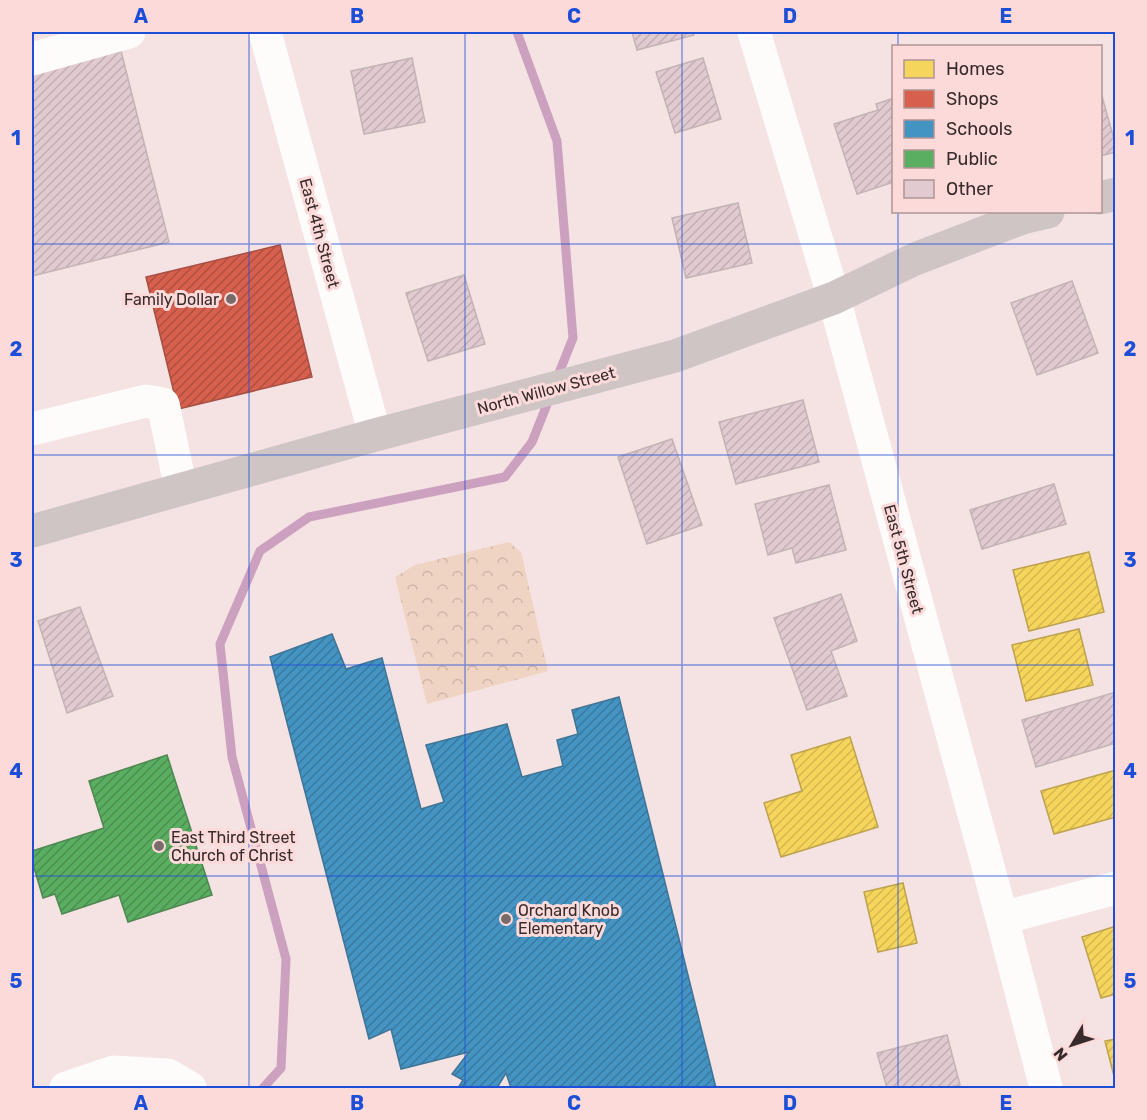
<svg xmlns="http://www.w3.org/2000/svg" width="1147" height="1120" font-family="Rubik,sans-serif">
<defs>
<pattern id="park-crowns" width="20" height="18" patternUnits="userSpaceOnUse" patternTransform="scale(1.5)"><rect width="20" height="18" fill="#f0d4c3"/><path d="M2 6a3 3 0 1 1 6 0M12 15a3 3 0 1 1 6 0" fill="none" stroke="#cfb6a8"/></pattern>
<pattern id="homes-hatch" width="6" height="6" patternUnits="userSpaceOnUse" patternTransform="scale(1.5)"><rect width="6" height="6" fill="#f6d55c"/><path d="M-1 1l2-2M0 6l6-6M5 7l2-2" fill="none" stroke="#d4b750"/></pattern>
<pattern id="shops-hatch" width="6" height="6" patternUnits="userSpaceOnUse" patternTransform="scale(1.5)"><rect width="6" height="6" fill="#d6604d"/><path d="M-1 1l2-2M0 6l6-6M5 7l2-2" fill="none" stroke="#af4f40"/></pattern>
<pattern id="schools-hatch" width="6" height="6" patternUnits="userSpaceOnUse" patternTransform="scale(1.5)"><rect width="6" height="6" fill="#4393c3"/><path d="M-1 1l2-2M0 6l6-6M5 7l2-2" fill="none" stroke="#39789f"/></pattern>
<pattern id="public-hatch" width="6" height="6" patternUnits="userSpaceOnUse" patternTransform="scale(1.5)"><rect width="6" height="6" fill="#5aae61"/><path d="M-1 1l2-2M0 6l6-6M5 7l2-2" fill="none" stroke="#4b8e50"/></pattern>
<pattern id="building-hatch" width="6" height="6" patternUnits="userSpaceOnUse" patternTransform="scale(1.5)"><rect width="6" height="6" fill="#e2cbd0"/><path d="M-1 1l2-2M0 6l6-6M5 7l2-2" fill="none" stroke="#c3aeb3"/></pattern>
</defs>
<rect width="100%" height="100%" fill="#f5e2e2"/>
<!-- park -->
<path fill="url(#park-crowns)" d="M509,542l12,10 27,119 -121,33 -32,-127 20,-12z"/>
<!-- homes -->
<path fill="url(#homes-hatch)" stroke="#bda24d" stroke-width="1.5" d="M1089,552l15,60 -75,19 -16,-61z
M1079,629l14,56 -67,16 -14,-56z
M850,737l28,90 -97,30 -17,-54 38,-12 -11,-36z
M1116,770v47l-62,17 -13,-43z
M903,883l14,60 -39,9 -14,-60z
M1116,926v68l-15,4 -19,-61z
M1116,1039v45l-11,-43z"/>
<!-- shops -->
<path fill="url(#shops-hatch)" stroke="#a75043" stroke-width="1.5" d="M280,245l32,132 -134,32 -32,-132z"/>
<!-- schools -->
<path fill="url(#schools-hatch)" stroke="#407495" stroke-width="1.5" d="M332,634l14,35 36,-11 39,151 23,-7 -18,-57 81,-21 15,53 41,-11 -6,-26 21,-6 -6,-24 47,-13 97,391h-205l-5,-15 -9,15h-39l5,-8 -11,-6 17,-22 -68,17 -10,-40 -22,10 -99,-382z"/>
<!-- public -->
<path fill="url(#public-hatch)" stroke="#508751" stroke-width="1.5" d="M167,755l45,140 -84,27 -9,-27 -57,19 -7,-20 -12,4 -11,-37v-10l72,-23 -15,-47z"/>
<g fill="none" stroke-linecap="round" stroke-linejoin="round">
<!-- stream -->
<path stroke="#cca0bf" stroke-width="9" d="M517,32l40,109 16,197 -16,40
M263,1088l18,-20 5,-109 -54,-202 -12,-113 40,-93 49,-34 196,-40 27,-35 18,-45"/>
</g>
<!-- building -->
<path fill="url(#building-hatch)" stroke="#c2b4b5" stroke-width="1.5" d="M632,32h61l1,3 -57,15z
M121,51l48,191 -137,34v-203z
M412,58l13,64 -61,12 -13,-63z
M703,58l18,61 -46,14 -19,-61z
M1100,89l16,57v6l-16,4z
M894,98v84l-37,12 -23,-70 44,-14 -2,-6z
M738,203l14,60 -66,15 -14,-60z
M464,275l21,69 -57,17 -22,-68z
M1072,281l26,72 -61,22 -26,-72z
M803,400l16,62 -83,22 -17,-62z
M672,439l30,86 -55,19 -29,-87z
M1054,484l12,40 -84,25 -12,-39z
M829,485l17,65 -50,13 -4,-15 -24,7 -13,-51z
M841,594l16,47 -26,10 16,45 -40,14 -33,-92z
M80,607l33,89 -46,17 -29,-92z
M1116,692v51l-80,24 -14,-47z
M947,1035l13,50 -13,3h-60l-10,-35z"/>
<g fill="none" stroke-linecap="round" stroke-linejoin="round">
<!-- minor -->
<path stroke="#fefbfb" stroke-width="33" d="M265,32l110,403
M754,32l80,266 168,620 44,170
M32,59l97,-27
M32,429l114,-28 17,3 18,85
M1002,918l114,-30
M66,1088l47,-16 55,3 22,13"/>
<!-- major -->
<path stroke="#cec5c4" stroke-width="33" d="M1100,198l16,-4
M32,531l343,-96 300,-79 159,-58 81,-39 107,-41 26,-6"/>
</g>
<!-- grid -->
<path fill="none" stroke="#1d4ed8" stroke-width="1.5" stroke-opacity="0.55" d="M249,32v1056M465,32v1056M682,32v1056M898,32v14M898,212v876M32,244h1084M32,455h1084M32,665h1084M32,876h1084"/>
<!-- markers -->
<g fill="#7a6b6b" stroke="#fddada" stroke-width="2">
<circle cx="231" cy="299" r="6"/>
<circle cx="159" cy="846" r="6"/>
<circle cx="506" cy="919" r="6"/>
</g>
<g text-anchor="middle" stroke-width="6" stroke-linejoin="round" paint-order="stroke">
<!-- street labels -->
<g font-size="16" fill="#382b2b" stroke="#fddada">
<text transform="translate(320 233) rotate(75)" y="6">East 4th Street</text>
<text transform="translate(546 390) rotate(-15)" y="6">North Willow Street</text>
<text transform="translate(904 559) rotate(75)" y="6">East 5th Street</text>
</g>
<!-- poi labels -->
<g font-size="16" fill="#382b2b" stroke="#fddada" text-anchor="start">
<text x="219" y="305" text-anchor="end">Family Dollar</text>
<text x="171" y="843">East Third Street<tspan x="171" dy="18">Church of Christ</tspan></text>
<text x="518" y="916">Orchard Knob<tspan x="518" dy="18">Elementary</tspan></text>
</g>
</g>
<!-- border -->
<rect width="1147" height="1120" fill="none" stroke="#fddada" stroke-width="66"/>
<!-- legend -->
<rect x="892" y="45" width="210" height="168" fill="#fddada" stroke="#ae9494" stroke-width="1.5"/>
<rect x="904" y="60" width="30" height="18" fill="#f6d55c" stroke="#ae9494" stroke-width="1.5"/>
<text x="946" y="75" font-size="18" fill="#382b2b">Homes</text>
<rect x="904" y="90" width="30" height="18" fill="#d6604d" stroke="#ae9494" stroke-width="1.5"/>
<text x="946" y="105" font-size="18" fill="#382b2b">Shops</text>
<rect x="904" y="120" width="30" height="18" fill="#4393c3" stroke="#ae9494" stroke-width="1.5"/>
<text x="946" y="135" font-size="18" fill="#382b2b">Schools</text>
<rect x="904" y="150" width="30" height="18" fill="#5aae61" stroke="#ae9494" stroke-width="1.5"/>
<text x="946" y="165" font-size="18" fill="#382b2b">Public</text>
<rect x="904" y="180" width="30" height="18" fill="#e2cbd0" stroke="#ae9494" stroke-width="1.5"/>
<text x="946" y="195" font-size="18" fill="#382b2b">Other</text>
<!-- north arrow -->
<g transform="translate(1072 1045) rotate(231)" stroke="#fddada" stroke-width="4.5" paint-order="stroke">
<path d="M0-4.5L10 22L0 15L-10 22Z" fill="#382b2b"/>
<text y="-9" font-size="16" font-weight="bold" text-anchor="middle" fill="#382b2b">N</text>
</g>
<rect x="33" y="33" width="1081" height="1054" fill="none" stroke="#1d4ed8" stroke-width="2"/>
<g font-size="20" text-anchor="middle" font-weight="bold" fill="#1d4ed8">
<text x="141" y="23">A</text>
<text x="357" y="23">B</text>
<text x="574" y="23">C</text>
<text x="790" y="23">D</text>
<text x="1006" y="23">E</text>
<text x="16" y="145">1</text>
<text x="1130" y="145">1</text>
<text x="16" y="356">2</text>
<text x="1130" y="356">2</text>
<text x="16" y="567">3</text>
<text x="1130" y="567">3</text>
<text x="16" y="778">4</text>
<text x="1130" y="778">4</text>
<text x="16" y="988">5</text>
<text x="1130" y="988">5</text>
<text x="141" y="1110">A</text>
<text x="357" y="1110">B</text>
<text x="574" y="1110">C</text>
<text x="790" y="1110">D</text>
<text x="1006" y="1110">E</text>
</g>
</svg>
